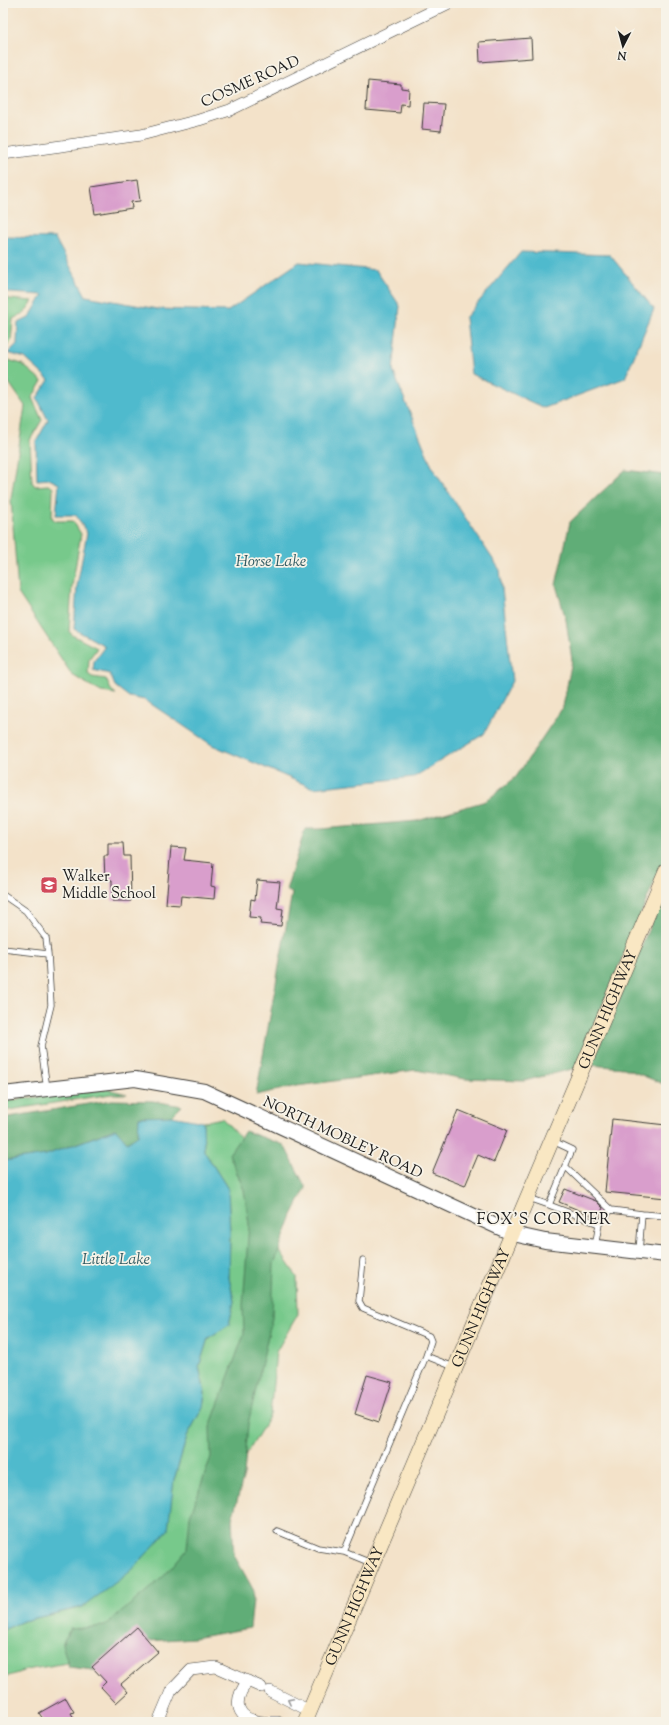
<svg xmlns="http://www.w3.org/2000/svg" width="669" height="1725" font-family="'Sorts Mill Goudy',serif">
<rect width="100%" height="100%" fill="#f7f3e8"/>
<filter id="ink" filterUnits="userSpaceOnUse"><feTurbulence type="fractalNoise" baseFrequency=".025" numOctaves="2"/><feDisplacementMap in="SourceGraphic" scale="8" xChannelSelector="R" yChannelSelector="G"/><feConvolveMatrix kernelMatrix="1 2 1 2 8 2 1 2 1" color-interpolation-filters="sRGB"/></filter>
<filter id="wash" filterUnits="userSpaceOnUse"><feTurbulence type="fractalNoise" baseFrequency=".012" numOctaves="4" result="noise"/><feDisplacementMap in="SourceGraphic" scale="16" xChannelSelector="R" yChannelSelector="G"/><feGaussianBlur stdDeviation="0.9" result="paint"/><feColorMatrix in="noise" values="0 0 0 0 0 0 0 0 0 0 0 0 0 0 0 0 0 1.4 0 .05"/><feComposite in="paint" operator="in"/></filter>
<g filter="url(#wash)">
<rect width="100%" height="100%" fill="#f3e2c9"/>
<!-- green -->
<path fill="#77c98b" stroke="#4a7254" d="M3,296l6,3 24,2 -8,11 -12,7 -2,22 -7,9 -1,4z
M3,354l2,5 17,5 20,17 -10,17 10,22 -12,20 2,42 3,4 13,-1 5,3 -1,30 4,3h17l8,13 -9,52 -3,45 3,4 25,13 -8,11 -1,15 4,3 14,2 5,11 5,4 -15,-2 -29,-17 -54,-82 -7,-94 14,-93 -22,-32z
M107,1089l20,5h-16l-108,17v-10z
M222,1118l25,26 26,69 8,40 16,24 1,37 -22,38 -6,63 -20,34 -24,31 -14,55 -133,126 -53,9 -23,8v-48l20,-9 60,-14 84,-77 7,-50 13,-44 16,-29 2,-14 -6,-26 9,-29 21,-13 5,-24 -5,-23 1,-44 -2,-45 -24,-38 -1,-29z"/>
<!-- forest -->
<path fill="#61ad77" stroke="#3e644a" d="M625,470l41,5v379l-90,214 -52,13 -59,-2 -49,-9 -119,16 -41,9 36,-202 -6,-3 19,-61h16l96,-8 69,-20 30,-24 47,-70 9,-47 -6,-40 -10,-35 14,-63z
M666,888v197l-42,-17 -33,-3z
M112,1100l41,1 29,5 -10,10 -33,1 -1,18 -11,7 -12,-13 -69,26 -43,6v-43z
M245,1131l39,14 22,43 -14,27 -18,49 -2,54 -24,106 -4,51 -12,44 2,36 20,36 -4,37 -56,10 -45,3 -48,30 -32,-4 -7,-23 8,-15 35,-3 58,-49 24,-28 3,-33 21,-59 -1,-30 34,-93 -1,-29 6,-81 -5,-34 -15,-36z"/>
<!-- water -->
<path fill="#50bacd" stroke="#366b74" d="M5,237l50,1 31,58 71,13 71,2 71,-49 77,8 24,36 -7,65 40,98 67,101 12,111 -28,53 -70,43 -101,11 -101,-43 -67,-45 -16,-3 -14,-11 -5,-12 -17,-4 1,-9 11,-15 -31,-17 3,-43 10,-53 -11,-18h-20l3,-31 -10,-5 -12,1 -1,-38 12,-22 -11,-22 12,-18 -24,-22 -17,-5 9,-9 1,-21 11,-5 14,-23 -32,-2 -8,-3v-52z
M521,252l89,3 44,54 -29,69 -81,30 -73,-34 -6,-56z
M172,1116l31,6 1,29 24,38 2,45 -1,44 5,23 -5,24 -21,13 -9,29 6,26 -2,14 -16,29 -13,44 -6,50 -37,41 -48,36 -60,14 -20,9v-469l43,-6 70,-26 11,13 11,-7 1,-18z"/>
<g id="blocks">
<!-- building -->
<path fill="#d99ecc" d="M531,38l1,20 -52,4 -1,-20z
M368,81l33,3v4l8,1 -1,16 -7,-1 -1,9 -34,-3z
M424,103l20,1 -3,27 -19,-2z
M137,180l3,21 -9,1 1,6 -37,6 -4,-27z
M108,843h15l1,13h6l1,45h-19v-21h-7l-1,-24h4z
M171,847l15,1 -2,12 29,3 -2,23 4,1 -1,12 -33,-3 -1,9 -14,-1z
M257,880l23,2 -3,26 6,1 -2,17 -21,-2 1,-6 -12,-1 2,-18 4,1z
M458,1110l49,20 -13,32 -16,-7 -13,31 -33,-13z
M612,1119l54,6v73l-61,-6z
M565,1189l31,12 7,7 -5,10 -39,-16z
M367,1375l25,7 -13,40 -24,-8z
M137,1627l21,25 -37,32 7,8 -12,11 -15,-16 5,-5 -14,-15z
M66,1698l8,14 -3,1 5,9h-31l-6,-9z"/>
</g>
</g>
<g filter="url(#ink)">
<use href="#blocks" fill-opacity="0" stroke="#3c3a36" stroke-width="1"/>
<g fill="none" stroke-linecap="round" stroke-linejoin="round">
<!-- service casing -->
<g stroke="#3c3a36" stroke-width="7">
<path id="service" d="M3,895l23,16 20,27 2,16 -45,-5
M47,1089l-6,-43 10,-41 -3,-51
M553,1141l19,9 -23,55 50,19
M565,1166l46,44
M529,1198l20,7
M595,1247l4,-23 12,-14 31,4
M639,1252l3,-38 24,2
M363,1260l-4,41 4,7 66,28 2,5 -5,15
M277,1531l41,17 26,4 27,11
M344,1552l82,-196 28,11"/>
</g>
<!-- minor casing -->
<g stroke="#3c3a36" stroke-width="12">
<path id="minor" d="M3,154l138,-19 58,-15 31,-10 219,-107
M248,1681c-16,20 -13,39 16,41
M270,1691l40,20
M158,1722l13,-31 20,-21 25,-3 45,20
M266,1722h12"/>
</g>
<!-- tertiary casing -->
<g stroke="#3c3a36" stroke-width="16">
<path id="tertiary" d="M3,1094l132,-15 69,12 309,143 32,7 121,14"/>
</g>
<!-- secondary casing -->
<g stroke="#3c3a36" stroke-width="16">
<g id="secondary">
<path id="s1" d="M305,1722l361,-851"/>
</g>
</g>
<!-- service -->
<use href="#service" stroke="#fff" stroke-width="5.5"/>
<!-- minor -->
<use href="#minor" stroke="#fff" stroke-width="11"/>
<!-- tertiary -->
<use href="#tertiary" stroke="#fff" stroke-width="14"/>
<!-- secondary -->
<use href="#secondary" stroke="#f9e7c3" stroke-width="15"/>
</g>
<!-- one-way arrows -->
<defs><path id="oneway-chevron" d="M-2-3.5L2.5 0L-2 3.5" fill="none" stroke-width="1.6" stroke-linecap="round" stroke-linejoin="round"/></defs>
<use stroke="#999" href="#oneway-chevron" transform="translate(290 1701) rotate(-153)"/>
</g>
<!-- icons -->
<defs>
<g id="school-square" transform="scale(0.9)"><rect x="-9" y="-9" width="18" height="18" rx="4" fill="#d1495b" stroke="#f7f3e8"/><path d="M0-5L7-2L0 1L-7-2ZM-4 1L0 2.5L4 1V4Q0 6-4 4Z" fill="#fff"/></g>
</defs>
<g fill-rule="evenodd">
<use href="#school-square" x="49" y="885"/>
</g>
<g text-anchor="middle" stroke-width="3.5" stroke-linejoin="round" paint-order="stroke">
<!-- street labels -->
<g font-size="15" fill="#1c1c1c" stroke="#f7f3e8">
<text transform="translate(250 81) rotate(-24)" y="5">COSME ROAD</text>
<text dy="5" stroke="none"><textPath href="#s1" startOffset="774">GUNN HIGHWAY</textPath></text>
<text transform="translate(343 1137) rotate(25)" y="5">NORTH MOBLEY ROAD</text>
<text dy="5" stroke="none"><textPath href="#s1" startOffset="450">GUNN HIGHWAY</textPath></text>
<text dy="5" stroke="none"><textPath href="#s1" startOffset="126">GUNN HIGHWAY</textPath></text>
</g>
<!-- poi labels -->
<g font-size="15" fill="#1c1c1c" stroke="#f7f3e8" text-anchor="start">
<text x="62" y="881">Walker<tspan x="62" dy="17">Middle School</tspan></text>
</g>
<!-- water labels -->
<g font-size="16" font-style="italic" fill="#315b63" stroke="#f7f3e8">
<text x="271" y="566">Horse Lake</text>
<text x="116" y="1264">Little Lake</text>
</g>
<!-- neighbourhood labels -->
<g font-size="16" letter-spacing="1" fill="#1c1c1c" stroke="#f7f3e8">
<text x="544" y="1224">FOX'S CORNER</text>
</g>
</g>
<!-- margin -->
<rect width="669" height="1725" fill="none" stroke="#f7f3e8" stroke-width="16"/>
<!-- north arrow -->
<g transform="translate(623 46) rotate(186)" stroke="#f7f3e8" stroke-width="3" paint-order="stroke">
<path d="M0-3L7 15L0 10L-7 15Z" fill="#1c1c1c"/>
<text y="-6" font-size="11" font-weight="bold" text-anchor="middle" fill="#1c1c1c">N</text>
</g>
</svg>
